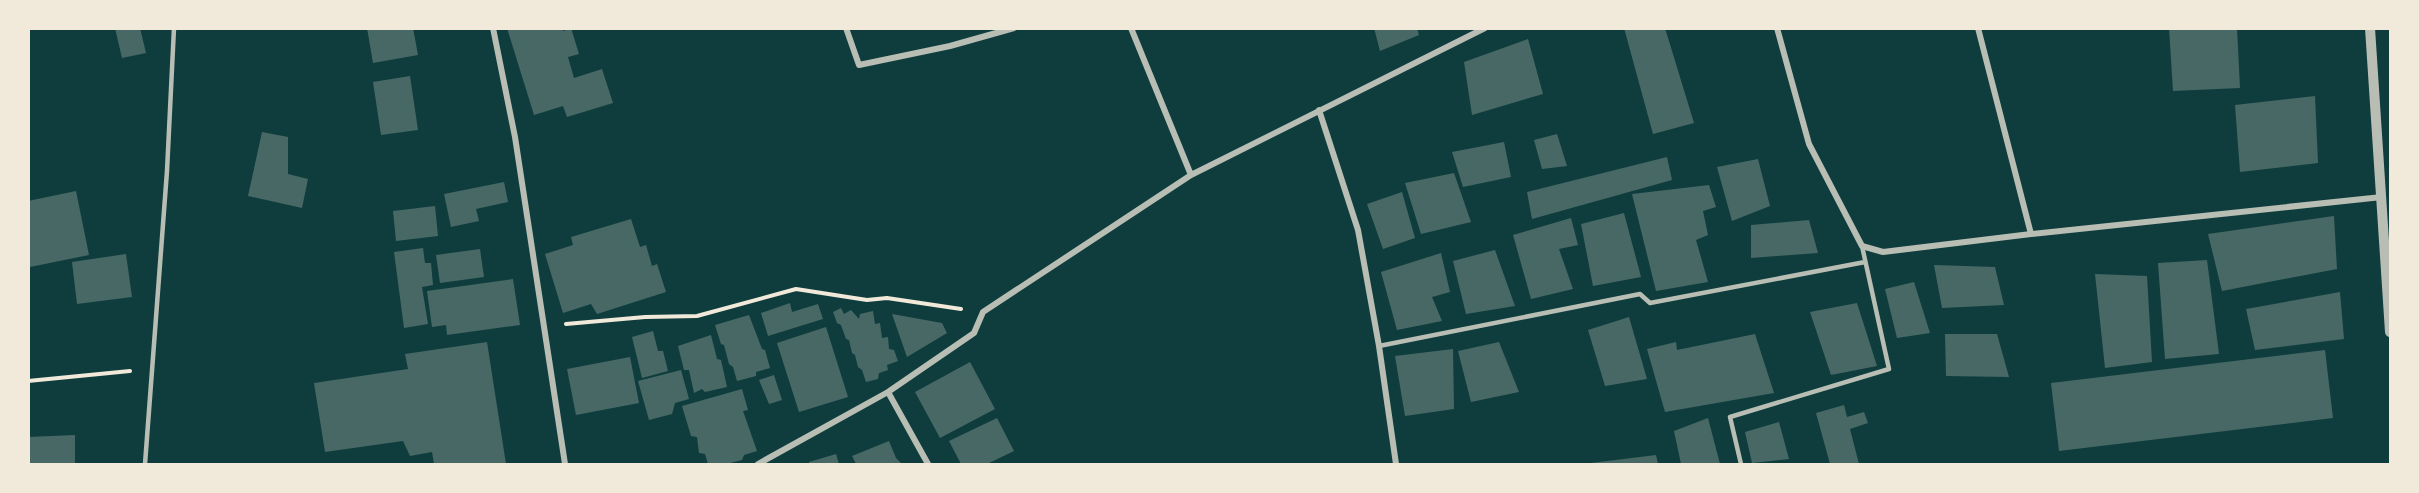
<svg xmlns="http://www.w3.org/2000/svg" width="2419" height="493" font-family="Manrope,sans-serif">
<rect width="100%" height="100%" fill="#0f3d3e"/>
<!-- building -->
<path fill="#486865" d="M115,28h25l6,25 -24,5z
M367,28h46l5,27 -45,8z
M507,28h55l1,3 8,-3 8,26 -11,3 6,21 28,-9 11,34 -46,14 -4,-11 -29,9z
M1374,28h43l2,7 -39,16z
M1624,28h41l29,95 -41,11z
M2169,28h68l3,60 -67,3z
M1528,39l15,55 -71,21 -8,-53z
M410,76l8,54 -37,5 -8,-53z
M2315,96l3,67 -78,9 -5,-67z
M262,132l26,5v37l20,5 -6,29 -54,-12z
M1557,134l10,32 -25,3 -8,-29z
M1504,142l7,35 -48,10 -11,-35z
M1667,157l5,23 -140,39 -5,-27z
M1758,159l12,47 -38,15 -15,-54z
M1454,173l17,49 -50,12 -16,-51z
M504,182l4,20 -32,7 3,12 -28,6 -7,-33z
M1709,185l7,22 -13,4 5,24 -12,5 12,42 -52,9 -24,-97z
M76,191l13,64 -59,12 -2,-66z
M1402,192l13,46 -32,11 -16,-45z
M435,206l3,30 -42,5 -3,-30z
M1624,213l17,64 -48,9 -12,-62z
M2334,216l3,53 -115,22 -14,-57z
M1571,218l7,27 -19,4 14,40 -42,10 -18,-64z
M631,219l9,28 6,-2 6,21 5,-2 9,28 -69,22 -6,-10 -28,9 -18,-59 28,-9 -2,-8z
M1809,220l9,33 -67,5v-33z
M423,248l2,15h6l2,22 -11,2 6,37 -24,4 -10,-76z
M480,249l4,28 -44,6 -4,-28z
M1495,250l20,56 -49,8 -13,-53z
M1441,253l9,39 -18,5 10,24 -45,9 -16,-58z
M126,254l6,43 -55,7 -5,-42z
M2207,260l12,94 -54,5 -7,-96z
M1934,265l61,2 9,38 -62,3z
M2095,274l52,2 5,86 -47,6z
M513,279l7,46 -73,10 -1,-10 -14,2 -5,-36z
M1914,282l16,51 -33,5 -12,-49z
M2340,292l4,47 -89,11 -9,-41z
M790,303l2,9 26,-8 5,15 -55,17 -7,-23z
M1857,303l20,63 -46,9 -21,-63z
M841,308l3,6 7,-4 8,9 1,-5 13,-3 2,13 5,-1 2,15 6,-1 1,12 5,1 4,11 -11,4 1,5 -9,3 -1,6 -12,3 -4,-12 -4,-3 -3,-12 -3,-2 -3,-13 -3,-1 -5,-14 -4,-2 -4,-11z
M892,314l50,9 5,10 -40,24z
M749,315l13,34 3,1 5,18 -14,4v4l-19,5 -4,-14 -4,-3 -5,-19 -3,-1 -6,-19z
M1629,317l18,62 -42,7 -17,-56z
M826,327l22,70 -49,15 -22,-69z
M653,331l5,20h5l5,20 -26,7 -10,-41z
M1755,334l19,59 -109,19 -18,-63 29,-7 1,8z
M1945,334h52l12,43 -63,-1z
M711,335l6,24 4,1 6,27 -22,5 -3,-3 -8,4 -5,-23h-5l-6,-24z
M487,342l19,122h-72l-2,-12 -22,4 -7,-15 -78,11 -11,-69 94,-14 -3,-15z
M1499,342l20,50 -48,10 -13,-51z
M1453,349l1,60 -49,7 -10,-60z
M2325,350l8,68 -274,33 -8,-68z
M630,357l9,46 -63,12 -9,-46z
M970,362l25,47 -55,29 -25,-46z
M681,370l8,29 -14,4 -3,11 -23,6 -11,-39z
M774,375l8,25 -13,4 -10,-24z
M742,389l6,21 -5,1 14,40 -13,4 -2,5 -16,4h-18l-3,-10 -6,-1 -2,-16 -6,-1 -9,-30z
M1844,405l3,12 17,-5 4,11 -18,6 9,35h-29l-14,-51z
M997,418l17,33 -27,13h-26l-12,-23z
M1708,418l12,46h-39l-7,-33z
M1779,422l10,37 -37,4 -7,-31z
M75,435v29h-47v-27z
M889,441l7,17 6,6h-46l-4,-8z
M836,454l3,10h-30v-2z
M1656,455l2,9h-67v-1z"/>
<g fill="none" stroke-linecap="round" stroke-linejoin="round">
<!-- path -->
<path stroke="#f1e9da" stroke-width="4" d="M566,324l79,-7 52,-1 99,-27 71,11 20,-2 74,11
M28,381l102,-10"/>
<!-- service -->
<path stroke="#b8beb3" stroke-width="4.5" d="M1379,346l261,-52 10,9 215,-41
M145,464l22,-293 7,-143
M1741,464l-11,-47 159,-48 -27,-123"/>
<!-- minor -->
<path stroke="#b8beb3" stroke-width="6" d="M493,28l22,109 50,327
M846,28l13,37 91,-19 64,-18
M1131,28l60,147
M1777,28l32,116 53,102 21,6 148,-18 351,-37
M1978,28l53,206
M1319,110l39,120 21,116 17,118
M888,392l40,72
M758,464l130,-72 86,-59 9,-21 208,-137 294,-147"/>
<!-- tertiary -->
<path stroke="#b8beb3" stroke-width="10" d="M2370,28l20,304"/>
</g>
<!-- border -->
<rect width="2419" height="493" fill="none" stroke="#f1e9da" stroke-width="60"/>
</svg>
